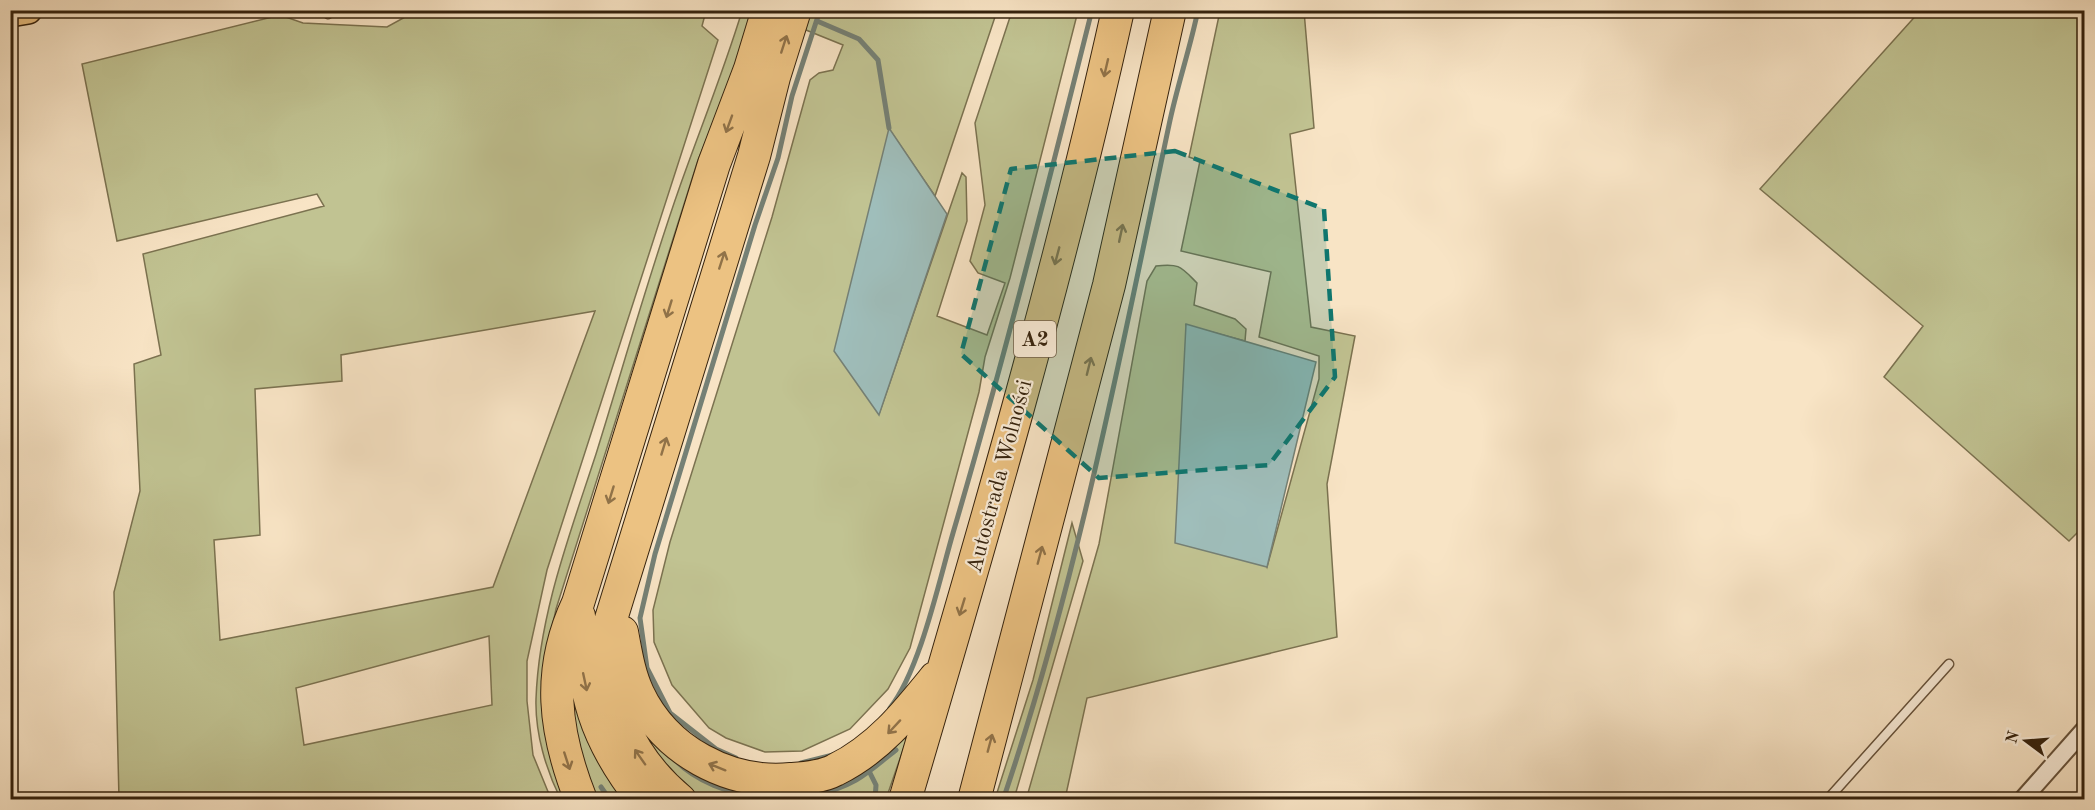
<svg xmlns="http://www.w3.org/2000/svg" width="2095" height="810" font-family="'Old Standard TT',serif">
<rect width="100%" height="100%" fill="#f8e4c5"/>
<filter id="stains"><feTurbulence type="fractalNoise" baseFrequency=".00333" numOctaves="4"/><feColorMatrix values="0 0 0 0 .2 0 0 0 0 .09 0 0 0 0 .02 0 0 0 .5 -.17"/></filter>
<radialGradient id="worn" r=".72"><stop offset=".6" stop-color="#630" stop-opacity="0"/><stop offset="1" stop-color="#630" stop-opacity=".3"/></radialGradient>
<!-- green -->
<path fill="#c1c392" stroke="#7b7250" stroke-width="1.5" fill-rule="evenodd" d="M416,11h290l-4,15 16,14 -171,530 -20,91v40l6,54 18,44h-432l-5,-207 26,-101 -6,-127 27,-9 -18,-101 181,-48 -7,-12 -200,47 -35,-177 198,-49 23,8 84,4zM595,311l-102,276 -273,53 -6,-100 46,-5 -5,-146 87,-8 -1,-26zM489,636l3,69 -188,40 -8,-57z
M742,11h11l-22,70 -33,79 -142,449 -13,63 26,127 -8,1c-15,-30 -26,-67 -25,-101 3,-85 34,-165 60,-245 28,-90 53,-180 84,-268 21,-59 44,-116 62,-175z
M808,11h189l-62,185 -46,-67 -10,285 83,-241 4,4 1,44 -30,95 50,19 18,-52 -27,-10 -8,-12 15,-56 -10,-82 37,-112h66l-68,267 -25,79 -6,35 -69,256 -22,41 -38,40 -48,22 -37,1 -39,-14 -17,-10 -37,-43 -18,-43 -1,-32 17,-68 102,-325 38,-137 9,-7 14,-3 10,-25 -42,-17z
M1220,11h84l10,117 -24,6 21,193 44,9 -28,148 10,153 -250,61 -22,101 -39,1 73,-256 48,-263 9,-15c24,-3 25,1 41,17l-3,22 41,14 11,10 -1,12 -59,-16 81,242 52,-188v-23l-60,-19 12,-65 -90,-21 19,-90 -11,-4z
M1920,11h164v515l-15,15 -185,-164 39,-51 -163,-137z
M1072,523l11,38 -69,238h-19l38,-119z
M571,657l57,142h-31l-20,-40 -7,-37z
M631,699l131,91 150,-66 -26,75h-189l-10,-5 -32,-33z"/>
<!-- water -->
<path fill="#9fbebb" stroke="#758075" stroke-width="1.5" d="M889,128l58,86 -68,201 -45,-64z
M1186,324l130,38 -49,205 -92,-24z"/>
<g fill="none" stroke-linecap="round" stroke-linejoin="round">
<!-- stream -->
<path stroke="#758075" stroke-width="5" d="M817,21l42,18 19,21 11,68
M890,708c30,-38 49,-127 63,-175 51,-173 95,-348 139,-523
M736,758l-20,-9 -46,-36 -23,-45 -7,-50 15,-64 100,-329 23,-67 14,-62 28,-86
M675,760c43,43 128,50 181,20 14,-8 27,-20 40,-30
M801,763l32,-8
M869,771l7,14 -1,15
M601,787l9,13
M1003,800c75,-221 118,-448 166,-675 8,-39 21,-76 29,-115"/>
<!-- lane casing -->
<g stroke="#66523b" stroke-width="11">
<path id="lane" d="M325,10l3,4
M1827,800l122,-136"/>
</g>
<!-- street casing -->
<g stroke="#66523b" stroke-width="20">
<path id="street" d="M2022,800l62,-70"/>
</g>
<!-- primary casing -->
<g stroke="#35220d" stroke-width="30">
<path id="primary" d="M10,13l18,-3"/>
</g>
<!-- highway casing -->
<g stroke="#35220d" stroke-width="34">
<path id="highway" d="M579,616c5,78 14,121 64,184
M622,632c4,21 7,42 16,61 27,58 91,92 153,86 14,-1 31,-2 44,-9 43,-21 71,-56 100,-92
M581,800c-27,-68 -35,-129 -3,-197l136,-439 36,-95 18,-59
M680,800c-51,-42 -78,-103 -73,-168l147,-476 20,-79 21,-67
M905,800c77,-261 154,-524 213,-790
M974,800l135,-515 61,-275"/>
</g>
<!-- lane -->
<use href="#lane" stroke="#faedd9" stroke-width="8"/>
<!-- street -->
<use href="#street" stroke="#faedd9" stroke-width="16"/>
<!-- primary -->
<use href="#primary" stroke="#ecc282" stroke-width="27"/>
<!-- highway -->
<use href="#highway" stroke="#ecc282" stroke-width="32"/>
</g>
<!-- one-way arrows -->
<defs><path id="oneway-shaft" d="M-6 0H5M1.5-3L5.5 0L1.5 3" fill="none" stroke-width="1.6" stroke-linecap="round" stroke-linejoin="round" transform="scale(1.5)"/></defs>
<g stroke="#907248">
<use href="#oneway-shaft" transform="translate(784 44) rotate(-72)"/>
<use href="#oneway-shaft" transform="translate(1106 68) rotate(103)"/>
<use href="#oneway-shaft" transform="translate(729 124) rotate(110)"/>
<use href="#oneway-shaft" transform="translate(1121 233) rotate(-78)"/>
<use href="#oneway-shaft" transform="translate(1057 256) rotate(105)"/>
<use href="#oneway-shaft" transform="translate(722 260) rotate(-72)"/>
<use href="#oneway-shaft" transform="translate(669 309) rotate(107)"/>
<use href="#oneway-shaft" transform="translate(1089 366) rotate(-76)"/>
<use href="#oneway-shaft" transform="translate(664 446) rotate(-73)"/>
<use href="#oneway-shaft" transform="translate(611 495) rotate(107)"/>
<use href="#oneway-shaft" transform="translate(1040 555) rotate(-75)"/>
<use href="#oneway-shaft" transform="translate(962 607) rotate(107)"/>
<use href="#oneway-shaft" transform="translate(585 682) rotate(78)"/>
<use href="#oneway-shaft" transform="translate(894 727) rotate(133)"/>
<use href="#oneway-shaft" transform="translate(990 743) rotate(-75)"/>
<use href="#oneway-shaft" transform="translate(640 757) rotate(-125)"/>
<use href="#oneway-shaft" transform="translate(567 761) rotate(72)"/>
<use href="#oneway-shaft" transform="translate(717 767) rotate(-158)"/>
</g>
<!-- marked area -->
<path fill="#0f766e" fill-opacity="0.2" stroke="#0f766e" stroke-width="4.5" stroke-dasharray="12 8" stroke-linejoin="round" d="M1175,151l149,58 11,168 -66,88 -170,13 -138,-124 50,-185z"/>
<g text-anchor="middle" stroke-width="4.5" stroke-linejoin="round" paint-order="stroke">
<!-- shield labels -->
<rect fill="#faedd9" stroke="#705f4a" stroke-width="1.5" x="1014" y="321" width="42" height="36" rx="4.5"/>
<g font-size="21" font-weight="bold" fill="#35220d">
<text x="1035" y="346">A2</text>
</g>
<!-- street labels -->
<g font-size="22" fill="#35220d" stroke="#faedd9">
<text transform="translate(998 476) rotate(-75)" y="8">Autostrada Wolności</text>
</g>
</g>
<!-- margin -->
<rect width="2095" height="810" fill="none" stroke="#f8e4c5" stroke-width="36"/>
<rect x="12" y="12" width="2071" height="786" fill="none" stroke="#35220d" stroke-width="3"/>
<rect x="18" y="18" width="2059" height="774" fill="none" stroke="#35220d" stroke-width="1.5"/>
<!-- north arrow -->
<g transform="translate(2026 741) rotate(286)" stroke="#faedd9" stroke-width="4.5" paint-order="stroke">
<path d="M0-4.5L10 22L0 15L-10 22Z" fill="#35220d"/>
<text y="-9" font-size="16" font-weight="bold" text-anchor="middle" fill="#35220d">N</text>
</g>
<rect width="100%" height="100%" filter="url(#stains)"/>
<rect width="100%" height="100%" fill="url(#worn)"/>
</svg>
